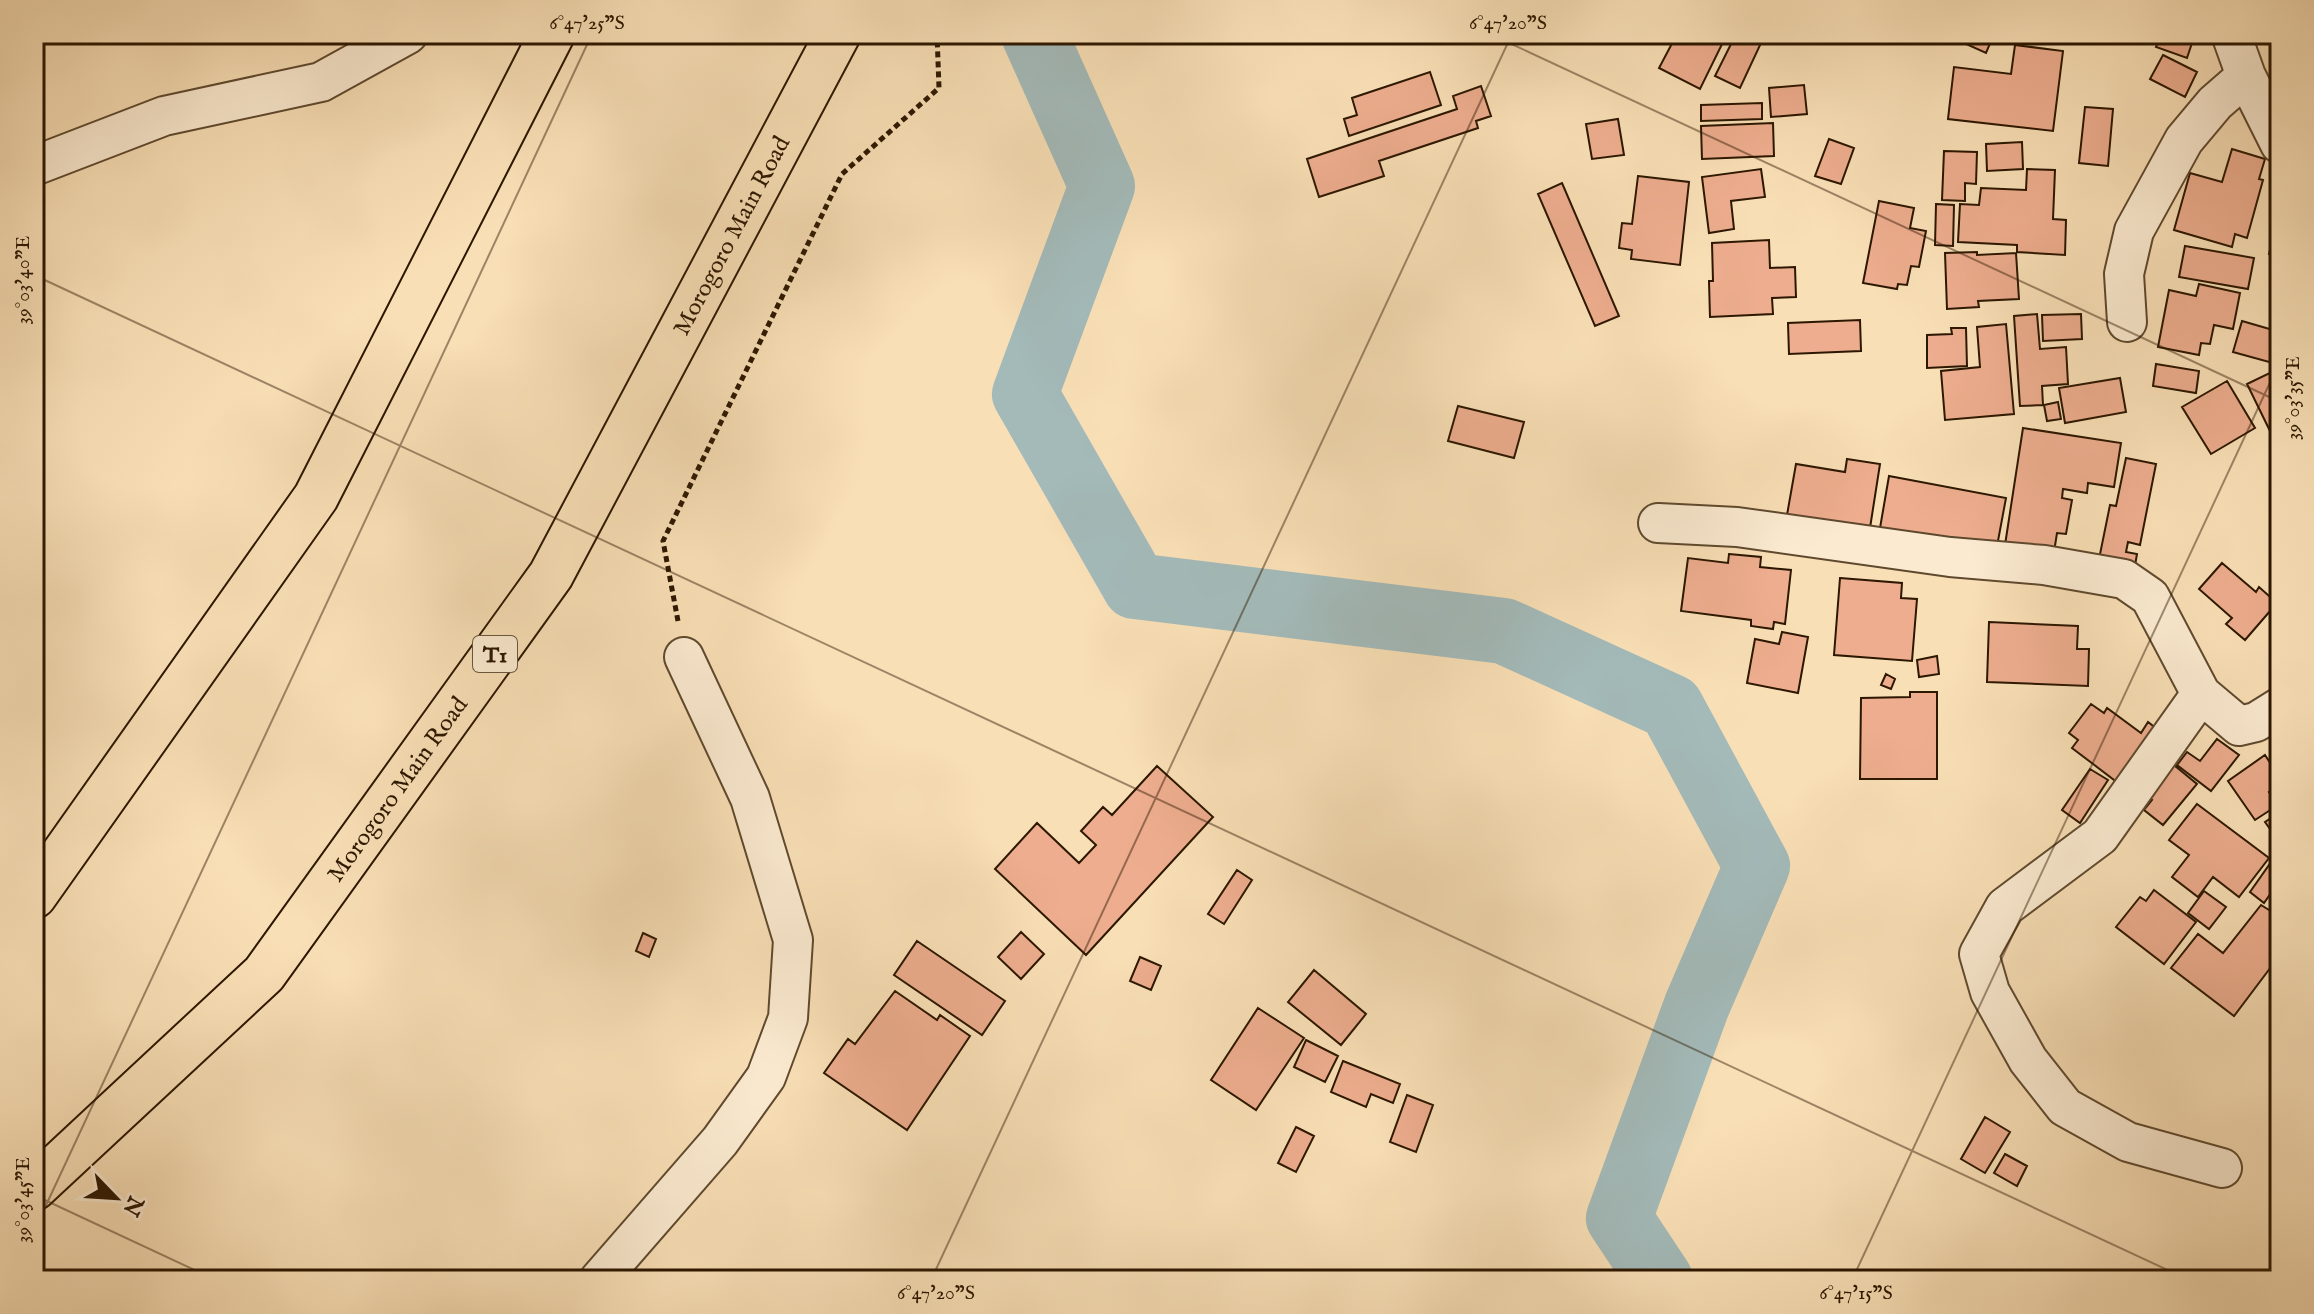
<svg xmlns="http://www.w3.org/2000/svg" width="2314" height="1314" font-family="'IM FELL English',serif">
<rect width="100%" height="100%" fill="#f9dfb6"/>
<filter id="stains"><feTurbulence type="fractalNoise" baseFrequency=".0025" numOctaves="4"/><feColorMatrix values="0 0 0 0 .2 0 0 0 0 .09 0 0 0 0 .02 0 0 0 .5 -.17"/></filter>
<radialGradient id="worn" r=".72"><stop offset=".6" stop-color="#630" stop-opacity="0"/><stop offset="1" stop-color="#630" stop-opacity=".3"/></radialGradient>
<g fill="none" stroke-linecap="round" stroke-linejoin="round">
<!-- river -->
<path stroke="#a3bab9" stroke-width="66" d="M1034,34l68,152 -77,208 110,192 369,45 167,76 86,159 -60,139 -78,213 41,62"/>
</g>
<!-- building -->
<path fill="#edad8e" stroke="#2c1700" stroke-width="2" d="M1677,34h50l-27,55 -41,-21z
M1736,34h6l19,9 -21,45 -25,-12z
M1957,34h37l-8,19 -31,-14z
M2161,34h34l-8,24 -31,-11z
M2015,45l48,6 -10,80 -105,-12 6,-52 57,7z
M2163,55l34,17 -12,25 -35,-18z
M1430,72l11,33 -92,31 -5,-17 13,-4 -5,-17z
M1804,85l3,29 -36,3 -2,-29z
M1481,86l10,30 -15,5 2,7 -99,33 5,15 -65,21 -12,-38 150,-50 -4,-13z
M1762,103v16l-61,2v-16z
M2085,107l28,2 -5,57 -29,-3z
M1618,119l6,36 -32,4 -6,-35z
M1773,123l1,33 -72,3 -1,-33z
M1829,139l25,9 -13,36 -26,-8z
M2022,142l1,27 -36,2 -1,-27z
M2232,149l33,10 -6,20 4,1 -16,58 -12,-4 -3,13 -58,-17 16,-57 32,9z
M1944,151l33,1 -1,32 -11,-1v18l-23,-1z
M1761,169l4,28 -34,4 3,28 -25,4 -7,-56z
M2027,169l28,1 -2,49 13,1 -1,35 -48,-3v-7l-59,-3 2,-38 19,1 2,-17 45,2z
M1638,176l51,6 -9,83 -49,-6 1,-9 -13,-2 3,-25 10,1z
M1562,183l57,133 -24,10 -57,-132z
M1879,201l35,7 -4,20 16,3 -7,36 -8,-1 -4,19 -9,-1 -1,5 -34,-6z
M1936,204l18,1 -1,41 -18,-1z
M1769,240l1,28 25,-1 1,30 -24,1 1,16 -63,3 -1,-36h4l-1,-38z
M2272,240l8,2v15l-11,-3z
M2185,246l69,12 -6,31 -69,-12z
M1977,252v3l39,-2 3,46 -41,2 1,6 -32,2 -2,-56z
M2199,284l41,9 -7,36 -19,-4 -4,19 -9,-1 -2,12 -41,-8 11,-57 27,6z
M2037,314l3,35 26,-2 2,37 -26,2 1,19 -23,1 -6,-90z
M2081,314l1,25 -39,2 -1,-26z
M1860,320l1,31 -72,3 -1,-31z
M2242,321l38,11v33l-47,-13z
M2006,324l8,90 -69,6 -4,-49 39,-4 -3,-40z
M1951,328h15l1,38 -40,2v-33l25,-1z
M2156,364l43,7 -3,22 -43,-7z
M2280,368v60l-9,5 -24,-49z
M2120,378l6,34 -61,11 -6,-35z
M2227,381l28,47 -44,26 -29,-47z
M2058,402l3,17 -14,2 -3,-16z
M1458,406l66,16 -10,36 -66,-17z
M2023,428l98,15 -7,44 -26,-4 -1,10 -24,-4 -1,9 10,2 -6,34 -9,-1 -3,19 -49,-7z
M2126,458l30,6 -16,81 -12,-3 -2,10 11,2 -4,23 -36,-8 13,-64 6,1z
M1847,459l33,5 -10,64 -83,-13 9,-51 49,8z
M1889,476l117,22 -11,59 -115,-29z
M1729,554l32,3 -1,10 31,3 -6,54 -11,-2 -1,7 -22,-3v-6l-70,-9 7,-53 40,5z
M2222,563l34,29 3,-5 18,16 -32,37 -19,-16 6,-6 -33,-29z
M1840,578l62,5 -1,15 16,1 -5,62 -78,-6z
M1989,622l89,4 -1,23h12l-1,37 -101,-4z
M1782,632l26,5 -10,56 -51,-10 8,-44 24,5z
M1937,656l2,18 -20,3 -2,-17z
M1886,674l9,5 -4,10 -10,-4z
M1910,692h27v87h-77l1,-81 49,-1z
M2091,704l13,9 3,-5 34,25 7,-11 14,11 -40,53 -50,-38 6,-8 -9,-7z
M2217,739l22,16 -28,36 -34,-26 10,-13 13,9z
M2265,755l15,23v7l-11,7 9,13 -23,15 -27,-39z
M2169,761l28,23 -34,41 -19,-15 8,-10 -9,-7z
M1157,766l56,51 -127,138 -91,-86 42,-46 42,40 17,-18 -15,-14 22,-24 9,8z
M2090,769l18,11 -28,43 -18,-13z
M2197,804l72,54 -30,39 -26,-20 -15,20 -26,-20 17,-22 -20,-15z
M2280,812v31l-15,-21z
M2269,865l11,9v6l-16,23 -14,-11z
M1237,870l15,10 -28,44 -16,-10z
M2154,890l42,32 -32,42 -48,-37 24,-30 6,4z
M2204,891l22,16 -17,22 -21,-16z
M2280,895v60l-46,61 -63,-48 27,-34 25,19 38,-48 8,5z
M1021,932l23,22 -23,25 -23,-22z
M643,933l13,6 -7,18 -13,-6z
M917,941l88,60 -23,34 -88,-60z
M1140,957l21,9 -10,24 -21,-9z
M1314,970l52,44 -25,31 -53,-43z
M895,991l42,29 3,-5 30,21 -63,94 -83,-57 24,-34 7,5z
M1258,1008l46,30 -48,72 -45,-30z
M1306,1040l32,16 -13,26 -31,-15z
M1343,1061l57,23 -7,19 -22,-9 -5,13 -35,-15z
M1407,1095l26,10 -17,47 -26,-10z
M1985,1117l25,15 -25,41 -24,-14z
M1296,1127l18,9 -18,36 -18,-9z
M2005,1154l22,12 -10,20 -23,-13z"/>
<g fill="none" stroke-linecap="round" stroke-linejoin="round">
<!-- minor casing -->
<g stroke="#5f492e" stroke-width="42">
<path id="minor" d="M2231,34l15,42 34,68
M34,166l130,-50 157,-34 87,-48
M2127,322l-3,-48 10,-43 50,-91 31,-37 31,-27
M1658,523l79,4 213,30 94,8 80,14 26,18 51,97 38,32 17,-4 24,-15
M2201,694l-101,142 -95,71 -26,47 11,38 38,68 37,47 63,35 94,26
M599,1280l121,-139 46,-64 22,-59 5,-78 -43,-142 -66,-141"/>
</g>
<!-- highway casing -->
<g stroke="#2c1700" stroke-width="48">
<g id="highway">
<path d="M34,896l282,-399 236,-463"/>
<path id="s1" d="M34,1188l230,-214 287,-399 287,-541"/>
</g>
</g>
<!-- path -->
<path stroke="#2c1700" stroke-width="5" stroke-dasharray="6 4" stroke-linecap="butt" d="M678,621l-15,-80 179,-367 97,-86 -2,-54"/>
<!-- minor -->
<use href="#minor" stroke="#fbead0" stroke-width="38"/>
<!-- highway -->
<use href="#highway" stroke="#f9dfb6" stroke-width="44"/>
</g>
<!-- ticks -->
<path fill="none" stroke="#2c1700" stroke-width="2" stroke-opacity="0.45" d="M1490,34l790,368M34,275l2155,1005M34,1195l182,85M34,1231l558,-1197M931,1280l581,-1246M1852,1280l428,-919"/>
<g text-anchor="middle" stroke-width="7" stroke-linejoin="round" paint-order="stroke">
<!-- shield labels -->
<rect fill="#fbead0" stroke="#6a563e" stroke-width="2" x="473" y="636" width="44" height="36" rx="6"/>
<g font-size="22" font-weight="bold" fill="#2c1700">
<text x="495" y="662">T1</text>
</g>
<!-- street labels -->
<g font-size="24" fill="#2c1700" stroke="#fbead0">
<text dy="8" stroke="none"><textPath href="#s1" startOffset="1190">Morogoro Main Road</textPath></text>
<text dy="8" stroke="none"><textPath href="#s1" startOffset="542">Morogoro Main Road</textPath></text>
</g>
</g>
<!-- margin -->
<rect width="2314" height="1314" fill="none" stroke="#f9dfb6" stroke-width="88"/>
<!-- north arrow -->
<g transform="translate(116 1198) rotate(115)" stroke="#fbead0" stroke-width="6" paint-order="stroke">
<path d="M0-6L14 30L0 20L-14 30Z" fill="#2c1700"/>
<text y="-12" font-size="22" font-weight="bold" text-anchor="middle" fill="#2c1700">N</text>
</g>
<rect x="44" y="44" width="2226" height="1226" fill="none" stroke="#2c1700" stroke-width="3"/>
<g font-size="20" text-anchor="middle" fill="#2c1700">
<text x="587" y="29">6°47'25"S</text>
<text x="1508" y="29">6°47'20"S</text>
<text transform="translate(22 280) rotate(-90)" y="7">39°03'40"E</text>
<text transform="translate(2292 398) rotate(-90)" y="7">39°03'35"E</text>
<text transform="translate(22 1200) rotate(-90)" y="7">39°03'45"E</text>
<text x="936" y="1299">6°47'20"S</text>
<text x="1856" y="1299">6°47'15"S</text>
</g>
<rect width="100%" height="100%" filter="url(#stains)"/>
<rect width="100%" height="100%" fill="url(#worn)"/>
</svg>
